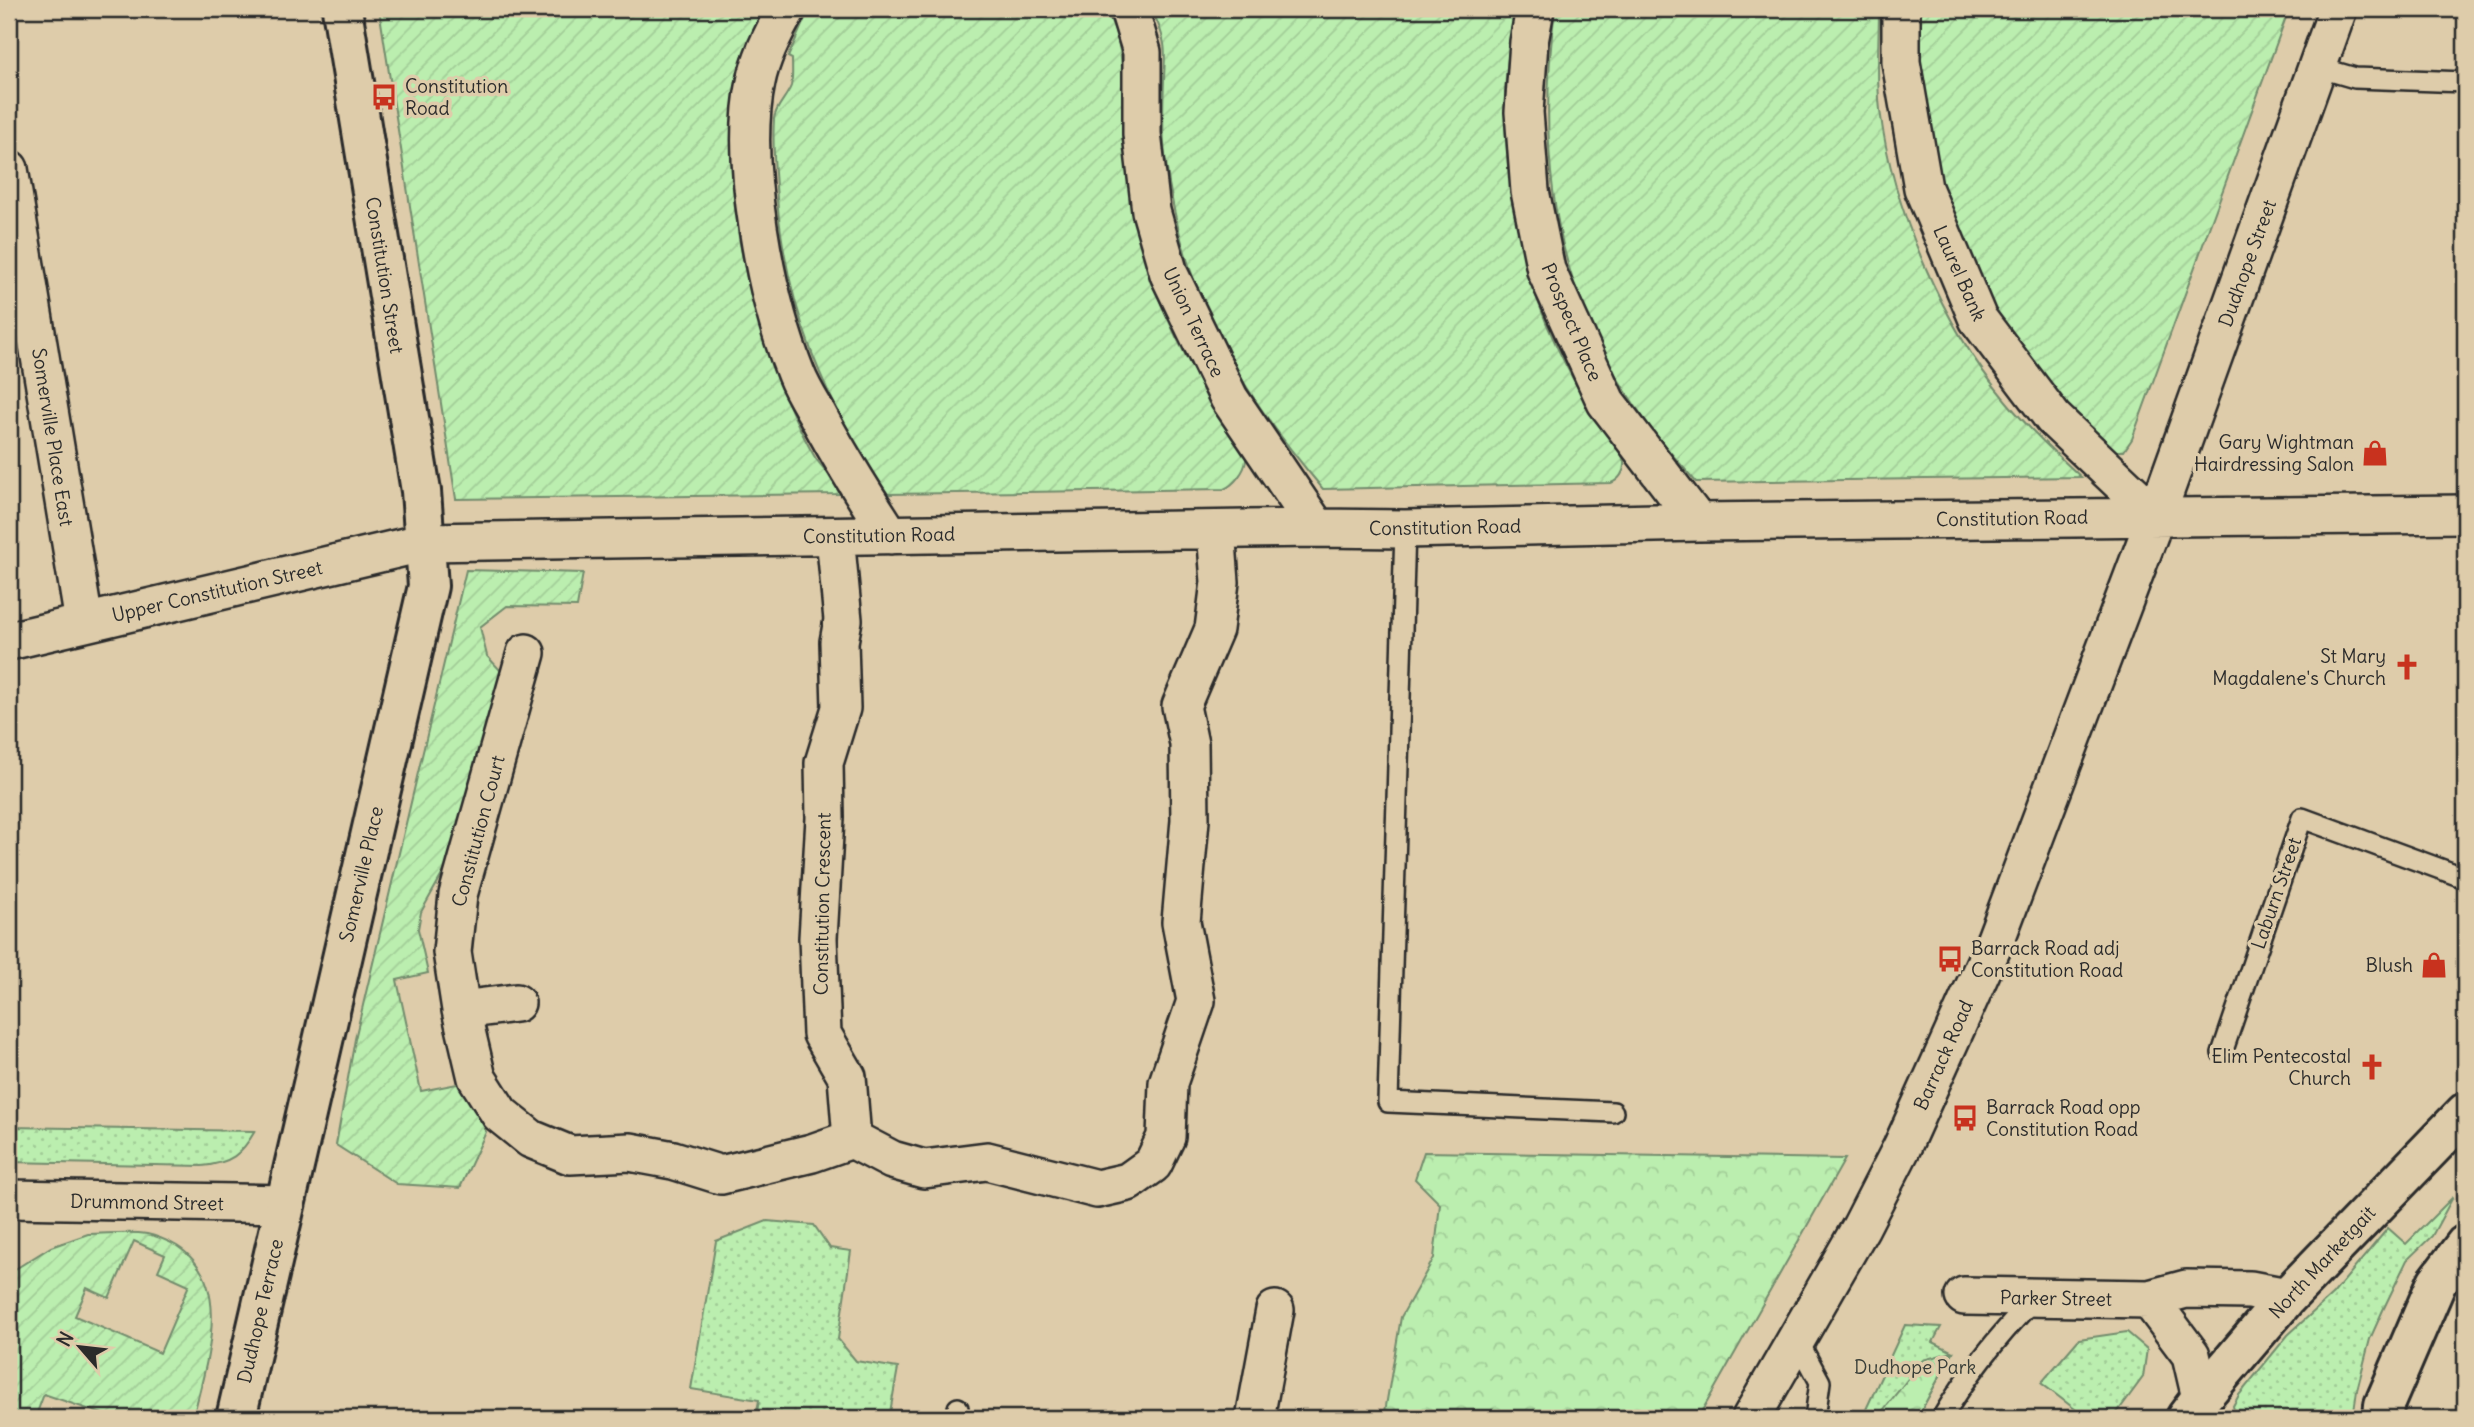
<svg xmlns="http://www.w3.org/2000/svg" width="2474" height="1427" font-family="Delius,sans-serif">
<defs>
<pattern id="grass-dots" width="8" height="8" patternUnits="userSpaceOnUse" patternTransform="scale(1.75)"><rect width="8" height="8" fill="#bbeeaf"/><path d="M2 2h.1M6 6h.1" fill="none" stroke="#a1cc97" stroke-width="1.8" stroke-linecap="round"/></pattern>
<pattern id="forest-crowns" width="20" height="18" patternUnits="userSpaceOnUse" patternTransform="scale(1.75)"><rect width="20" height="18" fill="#bbeeaf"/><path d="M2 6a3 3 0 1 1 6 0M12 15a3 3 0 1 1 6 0" fill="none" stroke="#a1cc97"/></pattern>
<pattern id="garden-furrows" width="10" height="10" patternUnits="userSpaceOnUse" patternTransform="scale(1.75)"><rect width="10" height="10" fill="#bbeeaf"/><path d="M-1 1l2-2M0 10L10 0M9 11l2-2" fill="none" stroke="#a1cc97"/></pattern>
</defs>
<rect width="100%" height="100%" fill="#deccaa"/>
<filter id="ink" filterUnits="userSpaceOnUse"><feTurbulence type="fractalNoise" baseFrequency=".0143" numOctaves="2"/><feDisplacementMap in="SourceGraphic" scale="14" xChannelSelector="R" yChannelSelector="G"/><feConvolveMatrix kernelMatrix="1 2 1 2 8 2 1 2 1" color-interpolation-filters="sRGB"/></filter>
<g filter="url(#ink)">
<!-- grass -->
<path fill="url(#grass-dots)" stroke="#738c6d" stroke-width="2" d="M9,1127l246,4c-14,24 -24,32 -53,35l-193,-4z
M2453,1197l-21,39 -25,24 -24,50 -13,29 -13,51 -4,28h-117l-3,-12 6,-11 49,-60 45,-41 55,-66 18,16z
M767,1221l47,4 16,23 21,3 -13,88 18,22 42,7 -9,50h-133l3,-18 -68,-11 25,-148z
M1905,1325l36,2 -8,15 20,10 -36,66h-55z
M2127,1332l20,17 -4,28 -30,41h-30l1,-2 -43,-33 38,-44z"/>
<!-- forest -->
<path fill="url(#forest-crowns)" stroke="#738c6d" stroke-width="2" d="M1424,1152l421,7 -147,259h-314l17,-101 33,-59 6,-54 -25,-25z
M1953,1352l-36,66h-40l46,-58z"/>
<!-- garden -->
<path fill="url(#garden-furrows)" stroke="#738c6d" stroke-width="2" fill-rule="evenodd" d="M379,9h385c-59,127 -26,279 28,403 7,15 15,32 24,47 8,11 21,22 24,35l-384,5z
M809,9h296c23,38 16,78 19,120 5,61 14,120 38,177 18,41 39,81 63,118 7,9 22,24 21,36 -1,11 -12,25 -22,29l-336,5c-64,-91 -101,-185 -111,-295 -2,-26 -5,-54 -3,-80 1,-12 13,-22 17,-33 2,-8 1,-19 1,-27l-4,-2z
M1151,9h363c-3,28 -8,56 -9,85 -1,85 15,176 52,253 10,21 21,42 33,61 9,14 31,39 34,54 1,10 -5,18 -13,21l-288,6c-88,-103 -142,-198 -158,-334 -3,-25 -2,-50 -1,-74 0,-12 2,-26 0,-37 -2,-12 -7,-24 -13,-35z
M1555,9h324c0,34 -3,67 1,101 12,97 63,216 126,291 23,28 49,52 75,76l-385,5c-17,-20 -36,-40 -51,-62 -22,-31 -46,-71 -60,-107 -40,-96 -43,-203 -30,-304z
M1919,9h370l-157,430 -8,12h-10l-33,-27 -83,-102 -55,-120 -24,-114z
M466,570l117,3 -6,34 -70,-1 -27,21 7,29 14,15 -53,193 -27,48 -3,17 10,44 -31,7 24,111 41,-8 15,23 9,26 -26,56 -63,-4 -61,-39 19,-106z
M88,1234c19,0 41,-3 59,0 10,2 21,7 30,12 58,37 29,117 16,172h-79l-70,-24 -9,24h-26v-145l42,-26zM134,1241l31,14 -7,16 31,14 -29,68 -85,-37 12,-28 22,10z"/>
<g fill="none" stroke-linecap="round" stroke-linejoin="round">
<!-- lane casing -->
<g stroke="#2b2b2b" stroke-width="24">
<path id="lane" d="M2317,67l38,11 110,4
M1405,529l-17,573 225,10
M2222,1053l80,-235 163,60
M1797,1339l23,43 -5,36
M956,1418l2,-10
M1942,1418c26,-45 57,-83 93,-120"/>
</g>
<!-- street casing -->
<g stroke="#2b2b2b" stroke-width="42">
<path id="street" d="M787,9c-13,22 -26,47 -31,73 -17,79 10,217 40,292 5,13 13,26 20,38 22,42 48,83 74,123
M1129,9l13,43v82l9,77 18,63 60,124 88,130
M1535,9l-6,33 -5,70 6,79 16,79 60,132 92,120
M1901,9v53l22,126 55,131 75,99 103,98
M9,169l75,453
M835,536l8,84 -4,22 2,66 -17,55 1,55 -7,120 4,96 25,43 5,62
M9,641l417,-99 891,-14 88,1 293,-7 767,-8
M526,653l-68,242 -6,57 9,58 16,68 23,36 31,25 39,16 60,-3 43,8 48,15 91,-22 40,-14
M461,1010l55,-7
M852,1139l40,21 32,9 63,-8 110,28 31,-7 25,-18 13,-27 2,-54 28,-82 -15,-79 9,-102 -1,-76 -8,-38 33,-77 6,-47 -4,-52
M9,1199l276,5
M1964,1296l185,3 37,-10 64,1 37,7
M2149,1299l42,56 10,43
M1255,1418l20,-108
M1751,1418l110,-191 41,-80 94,-208 160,-423 182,-507"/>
</g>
<!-- secondary casing -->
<g stroke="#2b2b2b" stroke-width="44">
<path id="secondary" d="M236,1418l192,-832 -7,-95 -79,-482"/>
</g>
<!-- primary casing -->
<g stroke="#2b2b2b" stroke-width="44">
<path id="primary" d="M2186,1418l15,-20 86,-101 178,-184
M2383,1418l1,-13 53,-123 28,-37"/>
</g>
<!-- lane -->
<use href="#lane" stroke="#deccaa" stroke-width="19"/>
<!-- street -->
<use href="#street" stroke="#deccaa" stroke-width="37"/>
<!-- secondary -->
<use href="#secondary" stroke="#deccaa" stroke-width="38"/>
<!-- primary -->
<use href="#primary" stroke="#deccaa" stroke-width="38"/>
</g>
</g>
<!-- icons -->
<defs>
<g id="bus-bare" transform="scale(2.1)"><path d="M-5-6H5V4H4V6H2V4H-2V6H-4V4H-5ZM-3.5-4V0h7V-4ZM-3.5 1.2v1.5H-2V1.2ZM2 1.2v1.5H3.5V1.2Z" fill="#c8321e" stroke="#deccaa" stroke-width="2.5" paint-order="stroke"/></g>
<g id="shop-bare" transform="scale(2.1)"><path d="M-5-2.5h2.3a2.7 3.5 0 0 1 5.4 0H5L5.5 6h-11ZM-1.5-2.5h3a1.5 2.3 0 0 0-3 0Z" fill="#c8321e" stroke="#deccaa" stroke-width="2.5" paint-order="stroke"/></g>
<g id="church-bare" transform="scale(2.1)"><path d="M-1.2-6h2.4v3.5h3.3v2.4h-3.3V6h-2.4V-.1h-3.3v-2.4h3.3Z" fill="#c8321e" stroke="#deccaa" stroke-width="2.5" paint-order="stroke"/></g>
</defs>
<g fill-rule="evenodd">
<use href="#bus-bare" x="384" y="97"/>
<use href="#shop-bare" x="2375" y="453"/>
<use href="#church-bare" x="2407" y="667"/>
<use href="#bus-bare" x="1950" y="959"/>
<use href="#shop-bare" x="2434" y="965"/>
<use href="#church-bare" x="2372" y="1067"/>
<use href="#bus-bare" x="1965" y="1118"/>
</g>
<g text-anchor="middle" stroke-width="7" stroke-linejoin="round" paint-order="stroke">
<!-- poi labels -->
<g font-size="19" fill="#2b2b2b" stroke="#deccaa" text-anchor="end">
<text x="405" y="93" text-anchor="start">Constitution<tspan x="405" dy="22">Road</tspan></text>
<text x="2354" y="449">Gary Wightman<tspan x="2354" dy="22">Hairdressing Salon</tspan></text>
<text x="2386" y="663">St Mary<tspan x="2386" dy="22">Magdalene's Church</tspan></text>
<text x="1971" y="955" text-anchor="start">Barrack Road adj<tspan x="1971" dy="22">Constitution Road</tspan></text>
<text x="2413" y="972">Blush</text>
<text x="2351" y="1063">Elim Pentecostal<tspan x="2351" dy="22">Church</tspan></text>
<text x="1986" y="1114" text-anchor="start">Barrack Road opp<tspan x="1986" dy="22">Constitution Road</tspan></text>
</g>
<!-- street labels -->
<g font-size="19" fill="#2b2b2b" stroke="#deccaa">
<text transform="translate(2247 263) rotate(-70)" y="7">Dudhope Street</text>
<text transform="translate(1960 273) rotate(66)" y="7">Laurel Bank</text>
<text transform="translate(385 275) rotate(81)" y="7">Constitution Street</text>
<text transform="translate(1194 322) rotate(65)" y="7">Union Terrace</text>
<text transform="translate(1572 322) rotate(67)" y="7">Prospect Place</text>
<text transform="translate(53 437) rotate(81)" y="7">Somerville Place East</text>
<text transform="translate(2012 518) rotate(-1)" y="7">Constitution Road</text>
<text transform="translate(1445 527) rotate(-1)" y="7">Constitution Road</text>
<text transform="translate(879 535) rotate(-1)" y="7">Constitution Road</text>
<text transform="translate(217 591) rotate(-13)" y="7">Upper Constitution Street</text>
<text transform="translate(478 831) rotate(-75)" y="7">Constitution Court</text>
<text transform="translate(361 874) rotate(-77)" y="7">Somerville Place</text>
<text transform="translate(2276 893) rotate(-71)" y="7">Laburn Street</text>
<text transform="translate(822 904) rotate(-89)" y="7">Constitution Crescent</text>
<text transform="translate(1943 1055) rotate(-66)" y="7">Barrack Road</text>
<text transform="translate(147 1202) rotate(1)" y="7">Drummond Street</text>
<text transform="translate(2322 1262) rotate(-47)" y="7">North Marketgait</text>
<text transform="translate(2056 1298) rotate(1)" y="7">Parker Street</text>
<text transform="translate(260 1311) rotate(-77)" y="7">Dudhope Terrace</text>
</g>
<!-- park labels -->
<g font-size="19" fill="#393e38" stroke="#deccaa">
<text x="1915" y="1374">Dudhope Park</text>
</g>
</g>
<!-- margin -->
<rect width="2474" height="1427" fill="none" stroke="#deccaa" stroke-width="35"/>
<rect x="18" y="18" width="2439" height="1392" fill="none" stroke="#2b2b2b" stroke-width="2.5" filter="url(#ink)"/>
<!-- north arrow -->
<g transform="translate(80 1347) rotate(298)" stroke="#deccaa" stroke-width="5" paint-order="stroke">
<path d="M0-5L12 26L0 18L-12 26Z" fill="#2b2b2b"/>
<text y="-10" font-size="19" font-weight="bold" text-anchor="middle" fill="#2b2b2b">N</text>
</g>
</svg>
